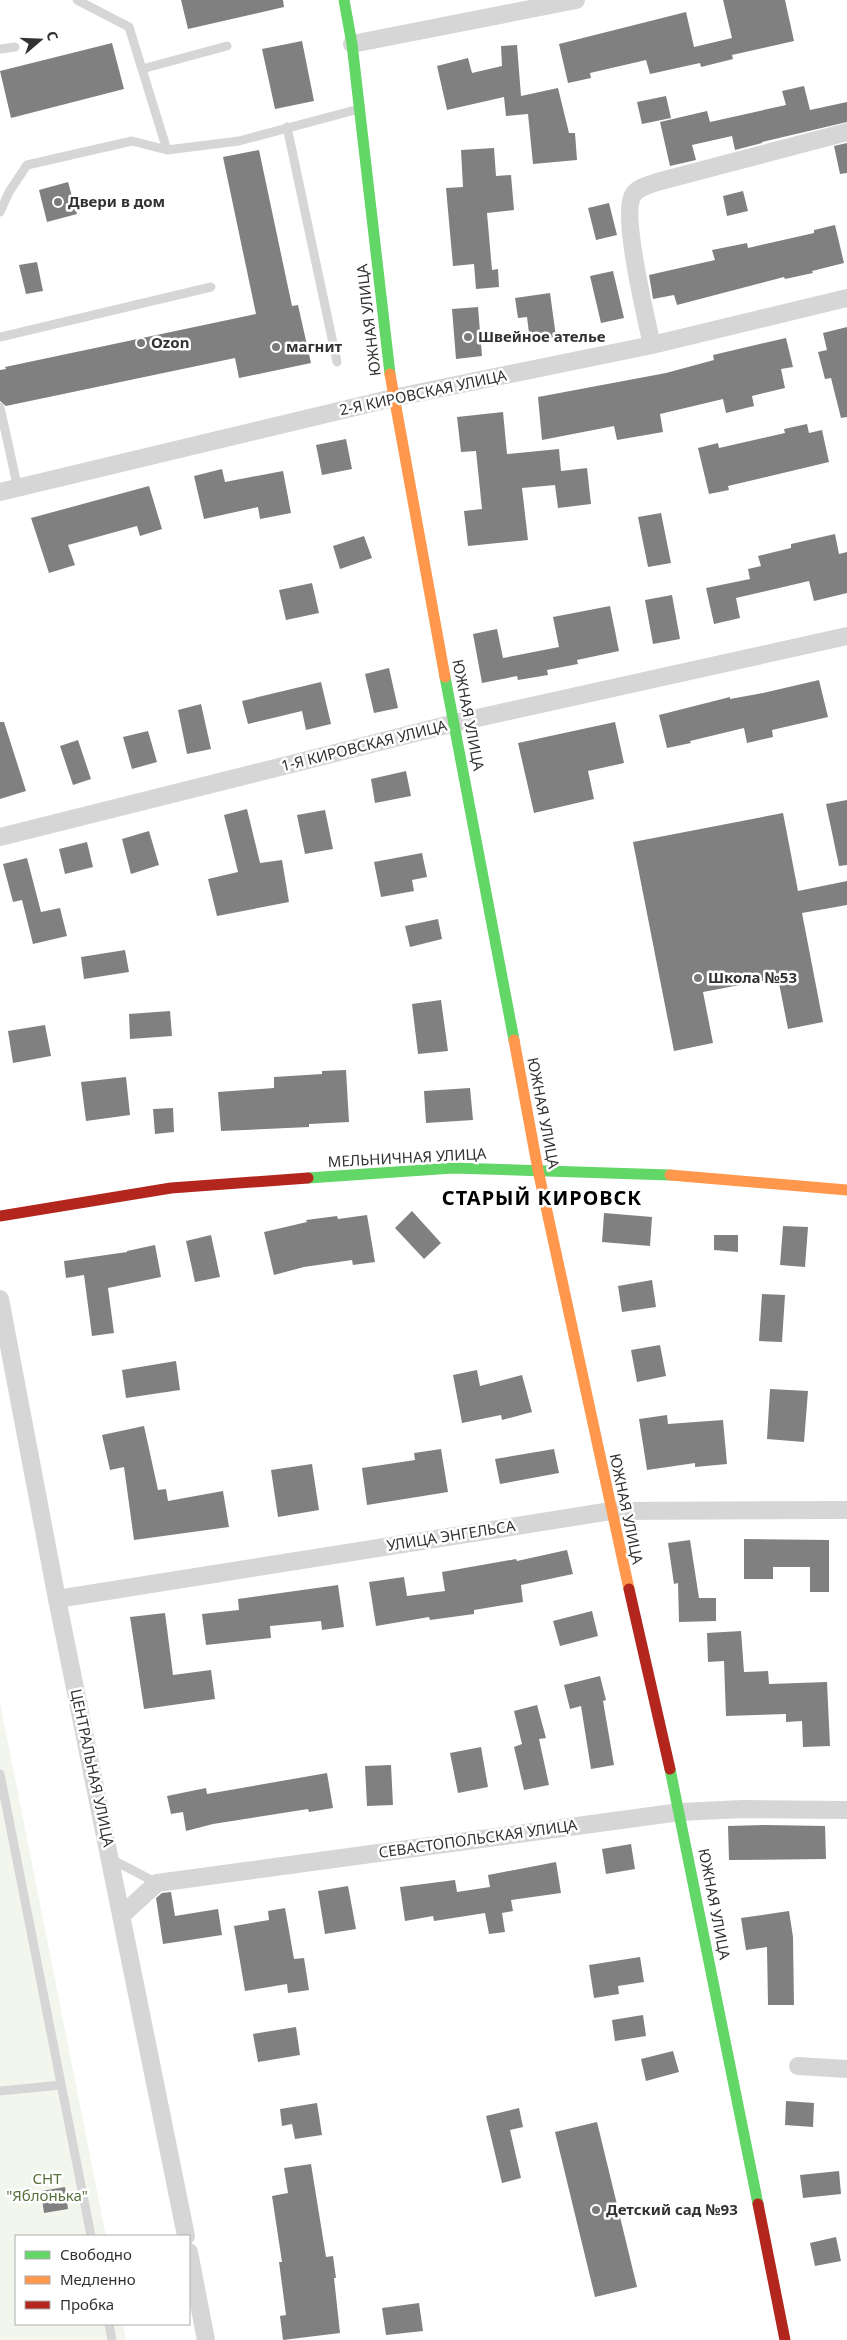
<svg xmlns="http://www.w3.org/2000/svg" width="847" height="2340" font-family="'Noto Sans',sans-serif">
<rect width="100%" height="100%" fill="#fff"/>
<!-- green -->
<path fill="#f2f6ed" d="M0,1703l106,533h-90v88h107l3,16h-126z"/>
<!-- building -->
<path fill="#808080" d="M181,0h102l1,7 -96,22z
M723,0h62l9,41 -62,14 1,4 -32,8 -1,-4 -50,11 -4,-14 -56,13 1,5 -23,5 -9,-39 127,-32 8,35 38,-9z
M302,41l12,60 -39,8 -13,-60z
M112,43l12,46 -113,29 -11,-47z
M517,45l4,51 37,-8 11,45h6l2,27 -44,4 -5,-50 -22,2 -2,-19 -57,13 -10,-44 31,-8 4,15 30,-7 -1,-20z
M804,86l6,24 37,-8v20l-85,20v1l-27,7 -3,-14 -40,9 4,15 -26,6 -10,-44 47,-11 3,11 76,-17 -4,-14z
M666,96l5,22 -29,6 -5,-22z
M847,143v30l-7,1 -6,-28z
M494,148l2,28 15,-1 3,35 -27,3 5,57 6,-1 1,18 -23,2 -2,-25 -21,2 -7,-78 17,-1 -2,-37z
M259,150l33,156 6,-1 13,58 -72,15 -4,-20 -229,48 -6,-5v-31l6,-1 -1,-2 251,-53 -33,-157z
M68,182l9,32 -30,8 -8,-32z
M743,191l5,20 -21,5 -4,-20z
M609,203l8,32 -21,5 -8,-32z
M835,225l9,38 -32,8 1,2 -28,6 -1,-2 -107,28 -3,-10 -21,4 -4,-24 66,-15 -3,-10 35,-7 1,5 66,-15v-3z
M37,262l6,29 -17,3 -7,-29z
M613,271l11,47 -23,5 -11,-47z
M550,293l6,44 -26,4 -3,-24 -9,1 -3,-20z
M478,307l4,49 -26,3 -4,-50z
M847,327v90l-6,1 -10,-40 -6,1 -7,-27 9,-2 -4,-17z
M786,338l7,29 -12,2 4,19 -33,8 2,10 -28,7 -3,-14 -63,15 3,18 -46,8 -3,-14 -72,14 -4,-43 128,-24 48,-13 -1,-5z
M503,412l4,42 52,-5 2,22 26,-3 4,36 -33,4 -3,-23 -33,3 6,52 -60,6 -4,-35 18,-2 -6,-58 -15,1 -4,-35z
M807,424l2,9 13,-3 7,32 -101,24 1,4 -20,4 -11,-46 20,-5 1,5 66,-15 -1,-4z
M346,439l6,30 -30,6 -6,-30z
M222,469l3,13 58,-11 8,42 -31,6 -2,-12 -54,12 -10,-43z
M149,486l13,43 -22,7 -3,-10 -69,19 7,20 -26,8 -18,-55z
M661,513l10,50 -23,4 -10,-50z
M835,534l4,20 8,-2v41l-33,8 -5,-20 -73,17 4,20 -26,6 -8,-36 44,-9 -2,-10 13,-3 -3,-10 33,-8v-4z
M364,536l8,22 -32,11 -7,-23z
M312,583l7,30 -33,7 -7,-30z
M672,595l8,44 -27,5 -8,-44z
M610,606l9,45 -42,9 1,4 -31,6 1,5 -30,5 -1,-4 -35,7 -9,-49 24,-5 6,29 56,-11 -6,-30z
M389,668l9,40 -24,5 -9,-39z
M819,680l9,37 -56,13 1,7 -26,6 -3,-15 -54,13 1,2 -24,5 -8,-33 71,-18v2l33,-6z
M321,682l10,42 -25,6 -4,-19 -54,13 -6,-23z
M201,704l10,45 -24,5 -9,-44z
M0,722h4l22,69 -26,8z
M615,722l9,41 -36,8 6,28 -60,14 -16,-70z
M148,731l9,31 -25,7 -9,-32z
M78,740l13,39 -18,6 -13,-39z
M406,771l5,25 -36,7 -4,-24z
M847,800v65l-8,1 -13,-62z
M247,809l13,54 22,-3 7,42 -72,14 -9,-37 30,-7 -14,-57z
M325,810l8,39 -28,5 -8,-39z
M783,813l15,78 49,-10v24l-45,8 21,109 -35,7 -10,-51 -75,14 10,51 -39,8 -41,-209z
M149,831l10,34 -28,9 -9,-35z
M87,842l6,25 -28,7 -6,-25z
M422,853l5,24 -15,3 2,11 -33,6 -7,-35z
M27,858l14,54 19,-4 7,28 -34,8 -11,-44 -9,2 -10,-38z
M438,919l4,20 -32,8 -5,-21z
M125,950l4,22 -45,7 -3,-22z
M441,1000l7,51 -30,3 -6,-50z
M170,1011l2,25 -42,3 -1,-25z
M45,1025l6,31 -38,7 -5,-32z
M346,1070l3,52 -40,2v3l-88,4 -3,-39 56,-4v-11l48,-3v-3z
M126,1077l4,38 -44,6 -5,-39z
M470,1088l3,32 -47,3 -2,-32z
M173,1108l1,24 -19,2 -2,-25z
M412,1211l29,32 -17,16 -29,-31z
M604,1213l48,4 -2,29 -48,-4z
M367,1215l8,47 -22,3 -1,-5 -48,7 -30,8 -10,-43 43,-10 -1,-2 31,-4 1,3z
M783,1226l25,1 -3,40 -25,-2z
M211,1235l9,42 -25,5 -9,-41z
M714,1235h24v17l-24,-2z
M155,1245l6,32 -53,11 6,45 -22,3 -8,-61 -18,3 -2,-17 63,-9v-1z
M652,1280l4,27 -34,5 -4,-26z
M762,1294l23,1 -3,47 -23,-1z
M660,1345l6,31 -29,6 -6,-32z
M176,1361l4,29 -54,8 -4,-28z
M477,1370l3,16 42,-11 10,37 -30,8 -1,-5 -39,8 -9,-48z
M770,1389l38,2 -4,51 -37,-3z
M667,1415l1,9 55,-4 4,44 -32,3v-4l-48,7 -8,-51z
M144,1426l14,64 8,-1 2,12 55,-10 6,36 -95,13 -10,-73 -14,3 -8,-35z
M441,1449l7,43 -81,13 -5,-37 53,-8 -1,-7z
M554,1449l5,24 -59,11 -5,-25z
M312,1464l7,46 -41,7 -7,-47z
M744,1539l85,1v52h-19v-25h-37v12h-29z
M690,1540l9,58h17v23l-37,1 -1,-39 -4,1 -6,-41z
M567,1550l6,24 -52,11 2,17 -49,8v4l-44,6 -1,-3 -53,9 -7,-44 35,-5 3,19 38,-5 -3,-19 74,-13 1,2z
M338,1585l6,42 -22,3 -1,-9 -51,5 1,12 -65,7 -4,-31 37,-4 -1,-11z
M592,1611l6,25 -38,10 -7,-25z
M165,1613l8,62 38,-5 4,29 -71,10 -14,-92z
M741,1631l3,41 24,-1 1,13 58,-2 3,64 -27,1 -1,-26 -16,1v-8l-60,2 -2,-55 -16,1 -1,-29z
M600,1676l6,24 -3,1 11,64 -23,4 -10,-63 -11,3 -6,-24z
M537,1705l9,33 -7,1 10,46 -25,5 -10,-43 8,-3 -8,-33z
M481,1747l7,40 -30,6 -8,-40z
M391,1765l2,40 -26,1 -2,-40z
M327,1773l6,35 -24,4 -1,-3 -95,15 -27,7 -3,-19 -12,2 -4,-18 39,-8 1,6z
M766,1825l59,1 1,33 -97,1 -1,-34z
M631,1844l4,25 -29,5 -4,-25z
M556,1862l5,31 -50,7 2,11 -11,2 3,19 -16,2 -4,-21 -51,8 -1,-5 -28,5 -5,-34 55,-7 2,12 33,-5 -2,-12z
M348,1886l8,43 -31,5 -7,-43z
M171,1892l4,24 43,-7 4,26 -59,9 -7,-46 6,-5z
M285,1908l9,51 10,-1 5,32 -21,3 -1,-9 -42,7 -11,-65 35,-6 -1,-9z
M789,1911l4,26 1,68h-26l-1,-58 -21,3 -5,-32z
M640,1957l4,25 -26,4 1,8 -25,4 -5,-33z
M643,2015l3,21 -31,5 -3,-21z
M296,2027l4,28 -42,7 -5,-28z
M673,2051l6,21 -33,9 -5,-22z
M786,2101l28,2 -1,24 -28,-2z
M317,2103l5,32 -27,4 -3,-15 -10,2 -2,-17z
M519,2108l4,19 -13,3 11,48 -19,5 -16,-67z
M597,2122l40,165 -42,10 -40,-165z
M311,2164l15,93 7,-1 3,22h-2l6,55 -57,7 -3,-24 6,-1 -7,-53h3l-10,-66 16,-3 -4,-25z
M839,2171l2,23 -38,4 -3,-23z
M65,2187l3,22 -24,4 -3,-22z
M836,2237l5,24 -26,5 -5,-23z
M419,2303l4,28 -37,4 -4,-27z"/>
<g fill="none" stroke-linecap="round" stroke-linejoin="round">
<!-- lane -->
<path stroke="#d6d6d6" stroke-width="9" d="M77,0l52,27 38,123
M0,49l15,-2
M142,69l85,-23
M287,127l50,235
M0,212l9,-20 18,-27 105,-24 35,9 72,-9 120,-32
M0,337l211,-50
M0,407l18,82
M0,1774l91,462
M111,1859l46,24
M0,2091l61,-6
M109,2324l3,16"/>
<!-- street -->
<path stroke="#d6d6d6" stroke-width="18" d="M352,44l224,-44
M652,345c-6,-27 -31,-131 -19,-150 5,-8 16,-10 24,-13l190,-50
M0,492l393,-94 259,-53 195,-47
M0,837l455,-114 392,-87
M0,1299l57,300 129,637
M57,1599l554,-88 236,-1
M122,1915l35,-32 523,-71 63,-3 104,1
M798,2066l49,3
M189,2252l17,88"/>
<!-- fast -->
<path stroke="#63d668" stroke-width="11" d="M344,0l8,44 38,330
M445,677l69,363
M308,1178l145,-10 217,7
M670,1769l88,435"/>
<!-- slow -->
<path stroke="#ff974d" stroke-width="11" d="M390,374l55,303
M514,1040l24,130
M538,1170l91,419
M670,1175l177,15"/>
<!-- jam -->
<path stroke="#b3261e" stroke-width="11" d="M0,1216l171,-28 137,-10
M629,1589l41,180
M758,2204l27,136"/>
</g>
<!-- markers -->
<g fill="#7a7a7a" stroke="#fff" stroke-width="2">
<circle cx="58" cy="202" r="5"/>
<circle cx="468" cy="337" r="5"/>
<circle cx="141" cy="343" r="5"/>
<circle cx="276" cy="347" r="5"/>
<circle cx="698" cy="978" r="5"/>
<circle cx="596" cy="2210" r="5"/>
</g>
<g text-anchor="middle" stroke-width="5" stroke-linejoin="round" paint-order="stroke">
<!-- poi labels -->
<g font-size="15" font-weight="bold" fill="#323232" stroke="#fff" text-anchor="start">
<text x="68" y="207">Двери в дом</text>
<text x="478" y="342">Швейное ателье</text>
<text x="151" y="348">Ozon</text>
<text x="286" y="352">магнит</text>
<text x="708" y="983">Школа №53</text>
<text x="606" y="2215">Детский сад №93</text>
</g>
<!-- street labels -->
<g font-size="15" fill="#323232" stroke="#fff">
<text transform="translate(369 320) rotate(-97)" y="5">ЮЖНАЯ УЛИЦА</text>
<text transform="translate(423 393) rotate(-12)" y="5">2-Я КИРОВСКАЯ УЛИЦА</text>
<text transform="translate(468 715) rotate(79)" y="5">ЮЖНАЯ УЛИЦА</text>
<text transform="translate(364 746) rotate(-14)" y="5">1-Я КИРОВСКАЯ УЛИЦА</text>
<text transform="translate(543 1113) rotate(79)" y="5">ЮЖНАЯ УЛИЦА</text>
<text transform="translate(407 1158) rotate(-3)" y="5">МЕЛЬНИЧНАЯ УЛИЦА</text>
<text transform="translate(626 1509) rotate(78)" y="5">ЮЖНАЯ УЛИЦА</text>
<text transform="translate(451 1536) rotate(-9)" y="5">УЛИЦА ЭНГЕЛЬСА</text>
<text transform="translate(92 1768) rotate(78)" y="5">ЦЕНТРАЛЬНАЯ УЛИЦА</text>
<text transform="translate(478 1839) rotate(-8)" y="5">СЕВАСТОПОЛЬСКАЯ УЛИЦА</text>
<text transform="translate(714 1904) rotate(79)" y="5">ЮЖНАЯ УЛИЦА</text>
</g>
<!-- park labels -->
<g font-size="15" fill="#56713b" stroke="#fff">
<text x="47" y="2184">СНТ<tspan x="47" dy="17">"Яблонька"</tspan></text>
</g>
<!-- district labels -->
<g font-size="20" font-weight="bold" letter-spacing="1" fill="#000" stroke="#fff">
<text x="542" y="1205">СТАРЫЙ КИРОВСК</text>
</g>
</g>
<!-- legend -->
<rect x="15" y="2235" width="175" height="90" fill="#ffffff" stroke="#adadad"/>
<rect x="25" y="2251" width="25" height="8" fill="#63d668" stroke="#adadad"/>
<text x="60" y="2260" font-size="15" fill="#323232">Свободно</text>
<rect x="25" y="2276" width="25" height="8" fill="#ff974d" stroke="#adadad"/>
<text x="60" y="2285" font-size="15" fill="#323232">Медленно</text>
<rect x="25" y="2301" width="25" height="8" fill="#b3261e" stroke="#adadad"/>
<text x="60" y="2310" font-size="15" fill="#323232">Пробка</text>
<!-- north arrow -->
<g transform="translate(40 40) rotate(71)" stroke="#ffffff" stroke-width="4" paint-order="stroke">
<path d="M0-4L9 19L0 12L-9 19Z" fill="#323232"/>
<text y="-8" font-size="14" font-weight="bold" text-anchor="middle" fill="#323232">С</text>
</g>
</svg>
